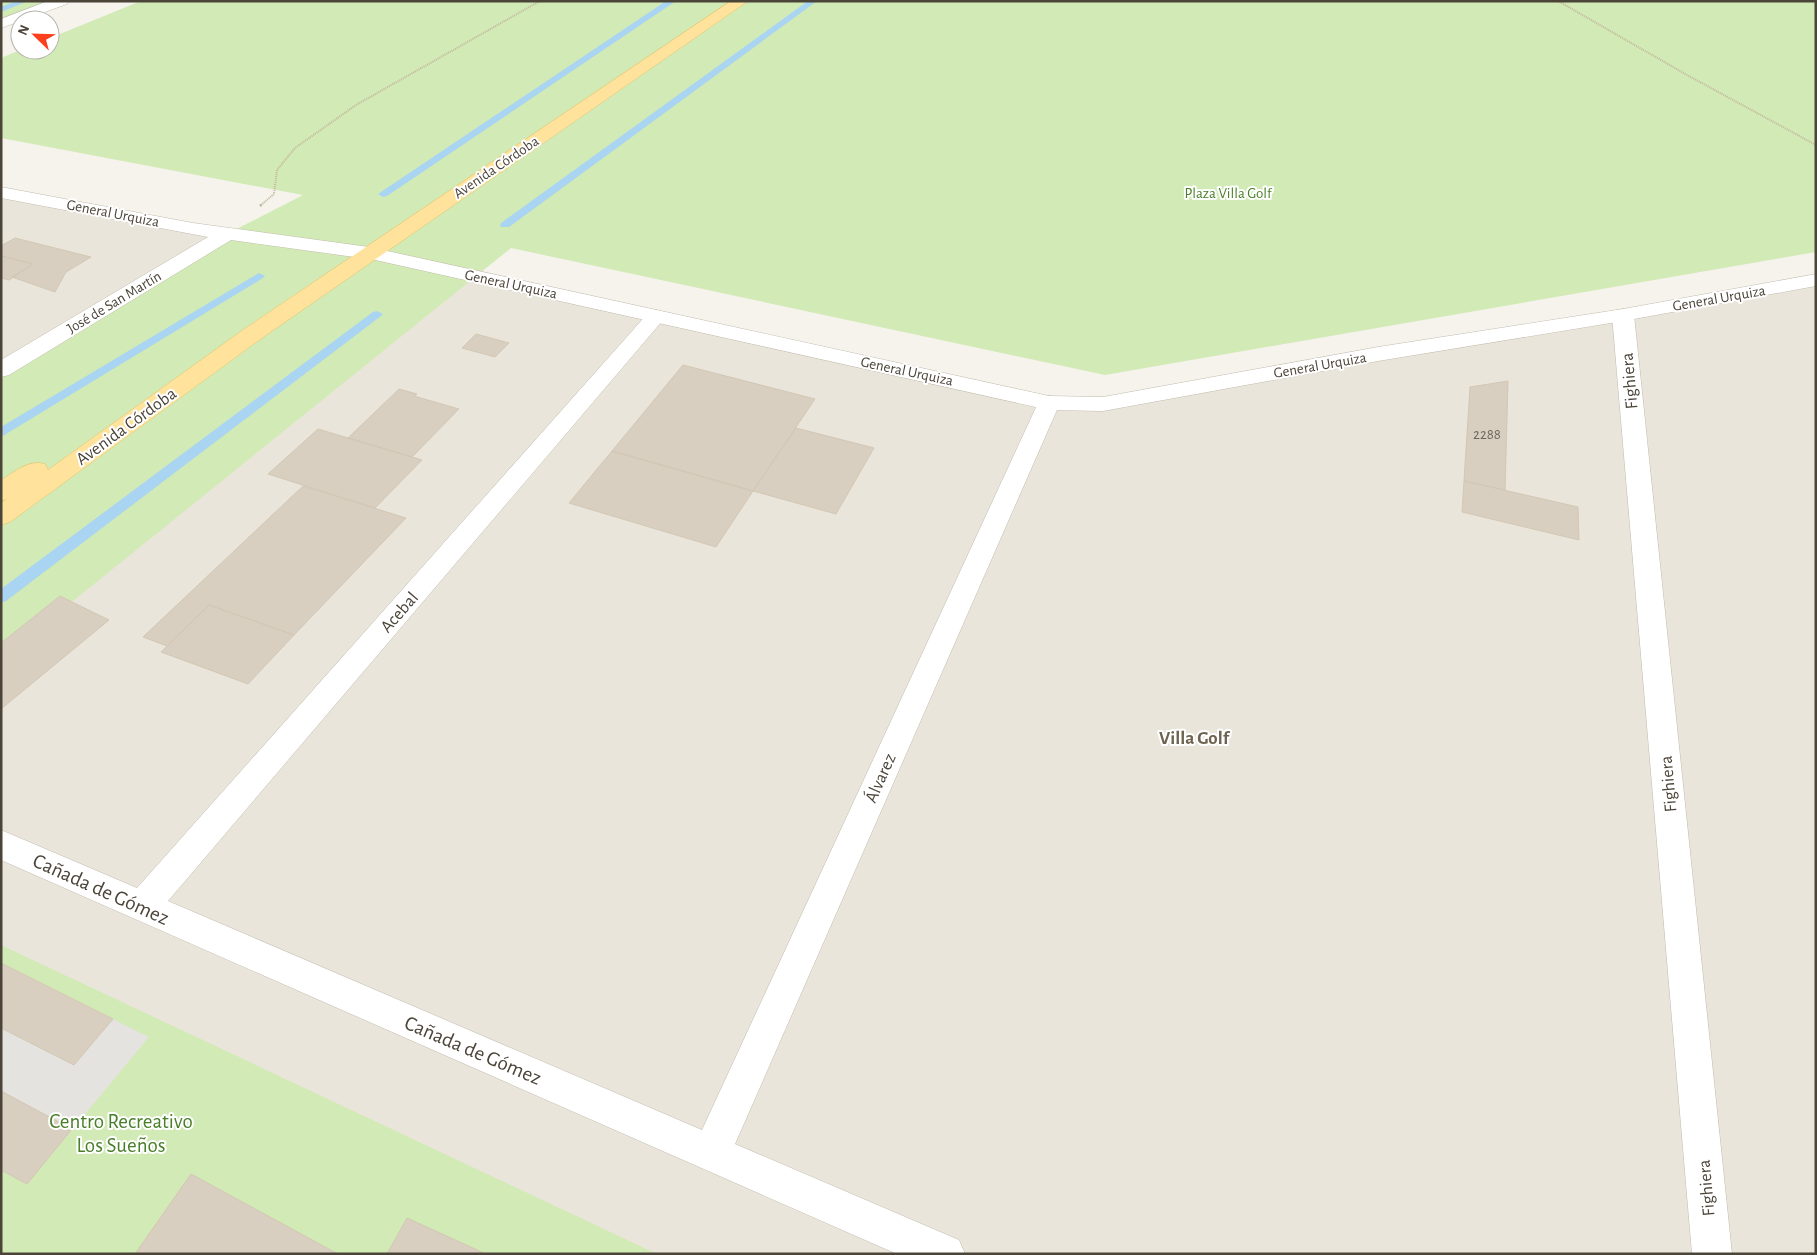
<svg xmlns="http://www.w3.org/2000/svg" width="1817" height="1255" font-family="'Alegreya Sans',sans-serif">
<rect width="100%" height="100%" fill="#f6f3ec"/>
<!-- residential -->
<path fill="#eae5da" d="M1,192l368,61 680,150 54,1 713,-124v974h-1815z"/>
<!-- green -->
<path fill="#d2eab5" d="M1,1h61l-61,23z
M141,1h1675v251l-711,123 -594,-127 -510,411v-289l226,-136 76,-39 -302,-57v-80l19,-8h30v-12z
M1,945l656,309h-656z"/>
<!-- parking -->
<path fill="#e5e3e0" d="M1,963l148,74 -122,147 -26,-14z"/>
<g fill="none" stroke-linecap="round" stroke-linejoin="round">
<!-- stream -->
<path fill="#a9d4f2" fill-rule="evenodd" d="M16,1h12l-27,11v-5z
M666,1h10l-289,195 -4,1 -5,-3z
M808,1h9l-308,226h-8l-1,-2 1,-2z
M259,273l6,3 -2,2 -262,159v-10z
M377,311l6,3 -2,2 -375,285 -5,2v-14l372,-277z"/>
</g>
<!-- building -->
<path fill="#d8cfc1" stroke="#d3c7b4" d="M15,238l76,19 -25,15 -11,20 -43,-15 21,-13 -32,-8v-10z
M1,256l32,8 -24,16 -8,-2z
M476,334l33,9 -14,14 -33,-9z
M683,365l132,34 -62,92 -141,-40z
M1508,381l-3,109 -41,-9 6,-94z
M399,389l18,5 -3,2 45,13 -47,48 -64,-19z
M796,428l78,20 -38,66 -83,-23z
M318,429l30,9 74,22 -47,48 -107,-34z
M612,451l141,40 -37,56 -147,-44z
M1464,481l114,26 1,33 -117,-28z
M303,486l103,32 -112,117 -85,-30 -42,41 -24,-9z
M60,596l49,24 -108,89v-66z
M209,605l85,30 -46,49 -87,-32z
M1,963l112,56 -39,46 -73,-37z
M1,1091l71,38 -45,55 -26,-14z
M191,1174l147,80h-203z
M407,1218l79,36h-99z"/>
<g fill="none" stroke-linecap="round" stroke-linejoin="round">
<!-- minor casing -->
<g stroke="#c2bbae" stroke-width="1">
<path id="minor" d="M48,1h21l-2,3 -66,24v-9z
M1,187l192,36 176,24 7,2 3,4 -3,4 -7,2 -138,-19 -222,135 -8,2v-17l207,-123 -207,-39z
M1623,309l7,2 4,4 98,939h-40l-80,-939 4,-4z
M656,310l7,2 4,4 -4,4 -495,581 534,229 336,-727 3,-5 8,-2 8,2 3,5 -325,741 224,96 6,14h-68l-896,-394v-30l136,58 512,-576z"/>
</g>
<!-- tertiary casing -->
<g stroke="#c2bbae" stroke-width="1">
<path id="tertiary" d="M369,247l680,149 54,1 275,-50 245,-38 193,-35v12l-193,35 -245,40 -275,50 -54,-1 -687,-153 -3,-4 3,-4z"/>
</g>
<!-- primary casing -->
<g stroke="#e6c16a" stroke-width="1">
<path id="primary" d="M731,1h17l-489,339 -249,182 -9,3v-22l6,-4 -6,2v-21c14,-8 27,-21 44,-16l3,6 195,-140z"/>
</g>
<!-- path-far1 -->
<path stroke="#c4b79f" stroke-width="2" stroke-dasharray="1 1" stroke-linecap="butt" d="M1558,1l129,74 129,70
M261,205l13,-11 3,-24 18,-22 61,-43 184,-104"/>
<!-- path -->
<path stroke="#c4b79f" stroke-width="2.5" stroke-dasharray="2 2" stroke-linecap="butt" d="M260,206l2,-2"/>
<!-- minor -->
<use href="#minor" fill="#fff" fill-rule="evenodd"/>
<!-- tertiary -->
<use href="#tertiary" fill="#fff" fill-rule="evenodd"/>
<!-- primary -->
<use href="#primary" fill="#ffe39c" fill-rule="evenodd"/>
</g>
<g text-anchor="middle" stroke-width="4" stroke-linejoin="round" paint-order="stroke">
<!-- far-street labels -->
<g font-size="15" fill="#4b4439" stroke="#fff">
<text transform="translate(496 167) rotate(-34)" y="5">Avenida Córdoba</text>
<text transform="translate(113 213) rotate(11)" y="5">General Urquiza</text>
<text transform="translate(511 284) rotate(12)" y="5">General Urquiza</text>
<text transform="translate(1719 298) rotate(-10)" y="5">General Urquiza</text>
<text transform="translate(114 302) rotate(-31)" y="5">José de San Martín</text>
<text transform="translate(1320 365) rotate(-10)" y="5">General Urquiza</text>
<text transform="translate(907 371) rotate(12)" y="5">General Urquiza</text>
</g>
<!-- far-park labels -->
<g font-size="15" fill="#4a7f2a" stroke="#fff">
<text x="1228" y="198">Plaza Villa Golf</text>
</g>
<!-- number labels -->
<g font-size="15" fill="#6e675b">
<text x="1487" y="439">2288</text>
</g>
<!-- street labels -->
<g font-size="18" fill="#4b4439" stroke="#fff">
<text transform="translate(1629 381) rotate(-95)" y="6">Fighiera</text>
<text transform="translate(126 426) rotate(-36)" y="6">Avenida Córdoba</text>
<text transform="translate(399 612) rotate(-49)" y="6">Acebal</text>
<text transform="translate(880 778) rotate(-66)" y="6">Álvarez</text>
<text transform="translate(1668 784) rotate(-95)" y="6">Fighiera</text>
<text transform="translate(1706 1188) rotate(-95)" y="6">Fighiera</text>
</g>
<!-- neighbourhood labels -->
<g font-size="19" font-weight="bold" fill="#6e6250" stroke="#fff">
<text x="1194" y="744">Villa Golf</text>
</g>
<!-- near-street labels -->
<g font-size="21" fill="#4b4439" stroke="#fff">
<text transform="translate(101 889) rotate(24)" y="7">Cañada de Gómez</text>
<text transform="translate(473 1050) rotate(23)" y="7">Cañada de Gómez</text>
</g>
<!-- near-park labels -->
<g font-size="21" fill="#4a7f2a" stroke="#fff">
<text x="121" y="1128">Centro Recreativo<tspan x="121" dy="24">Los Sueños</tspan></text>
</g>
</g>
<!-- border -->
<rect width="1817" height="1255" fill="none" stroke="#4b4439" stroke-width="5"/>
<!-- north arrow -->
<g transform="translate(35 35) rotate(293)"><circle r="24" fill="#ffffff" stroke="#b7b4b0"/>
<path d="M0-4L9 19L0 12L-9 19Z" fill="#fc3f1d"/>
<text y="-8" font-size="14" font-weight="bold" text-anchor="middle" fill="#4b4439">N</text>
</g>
</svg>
